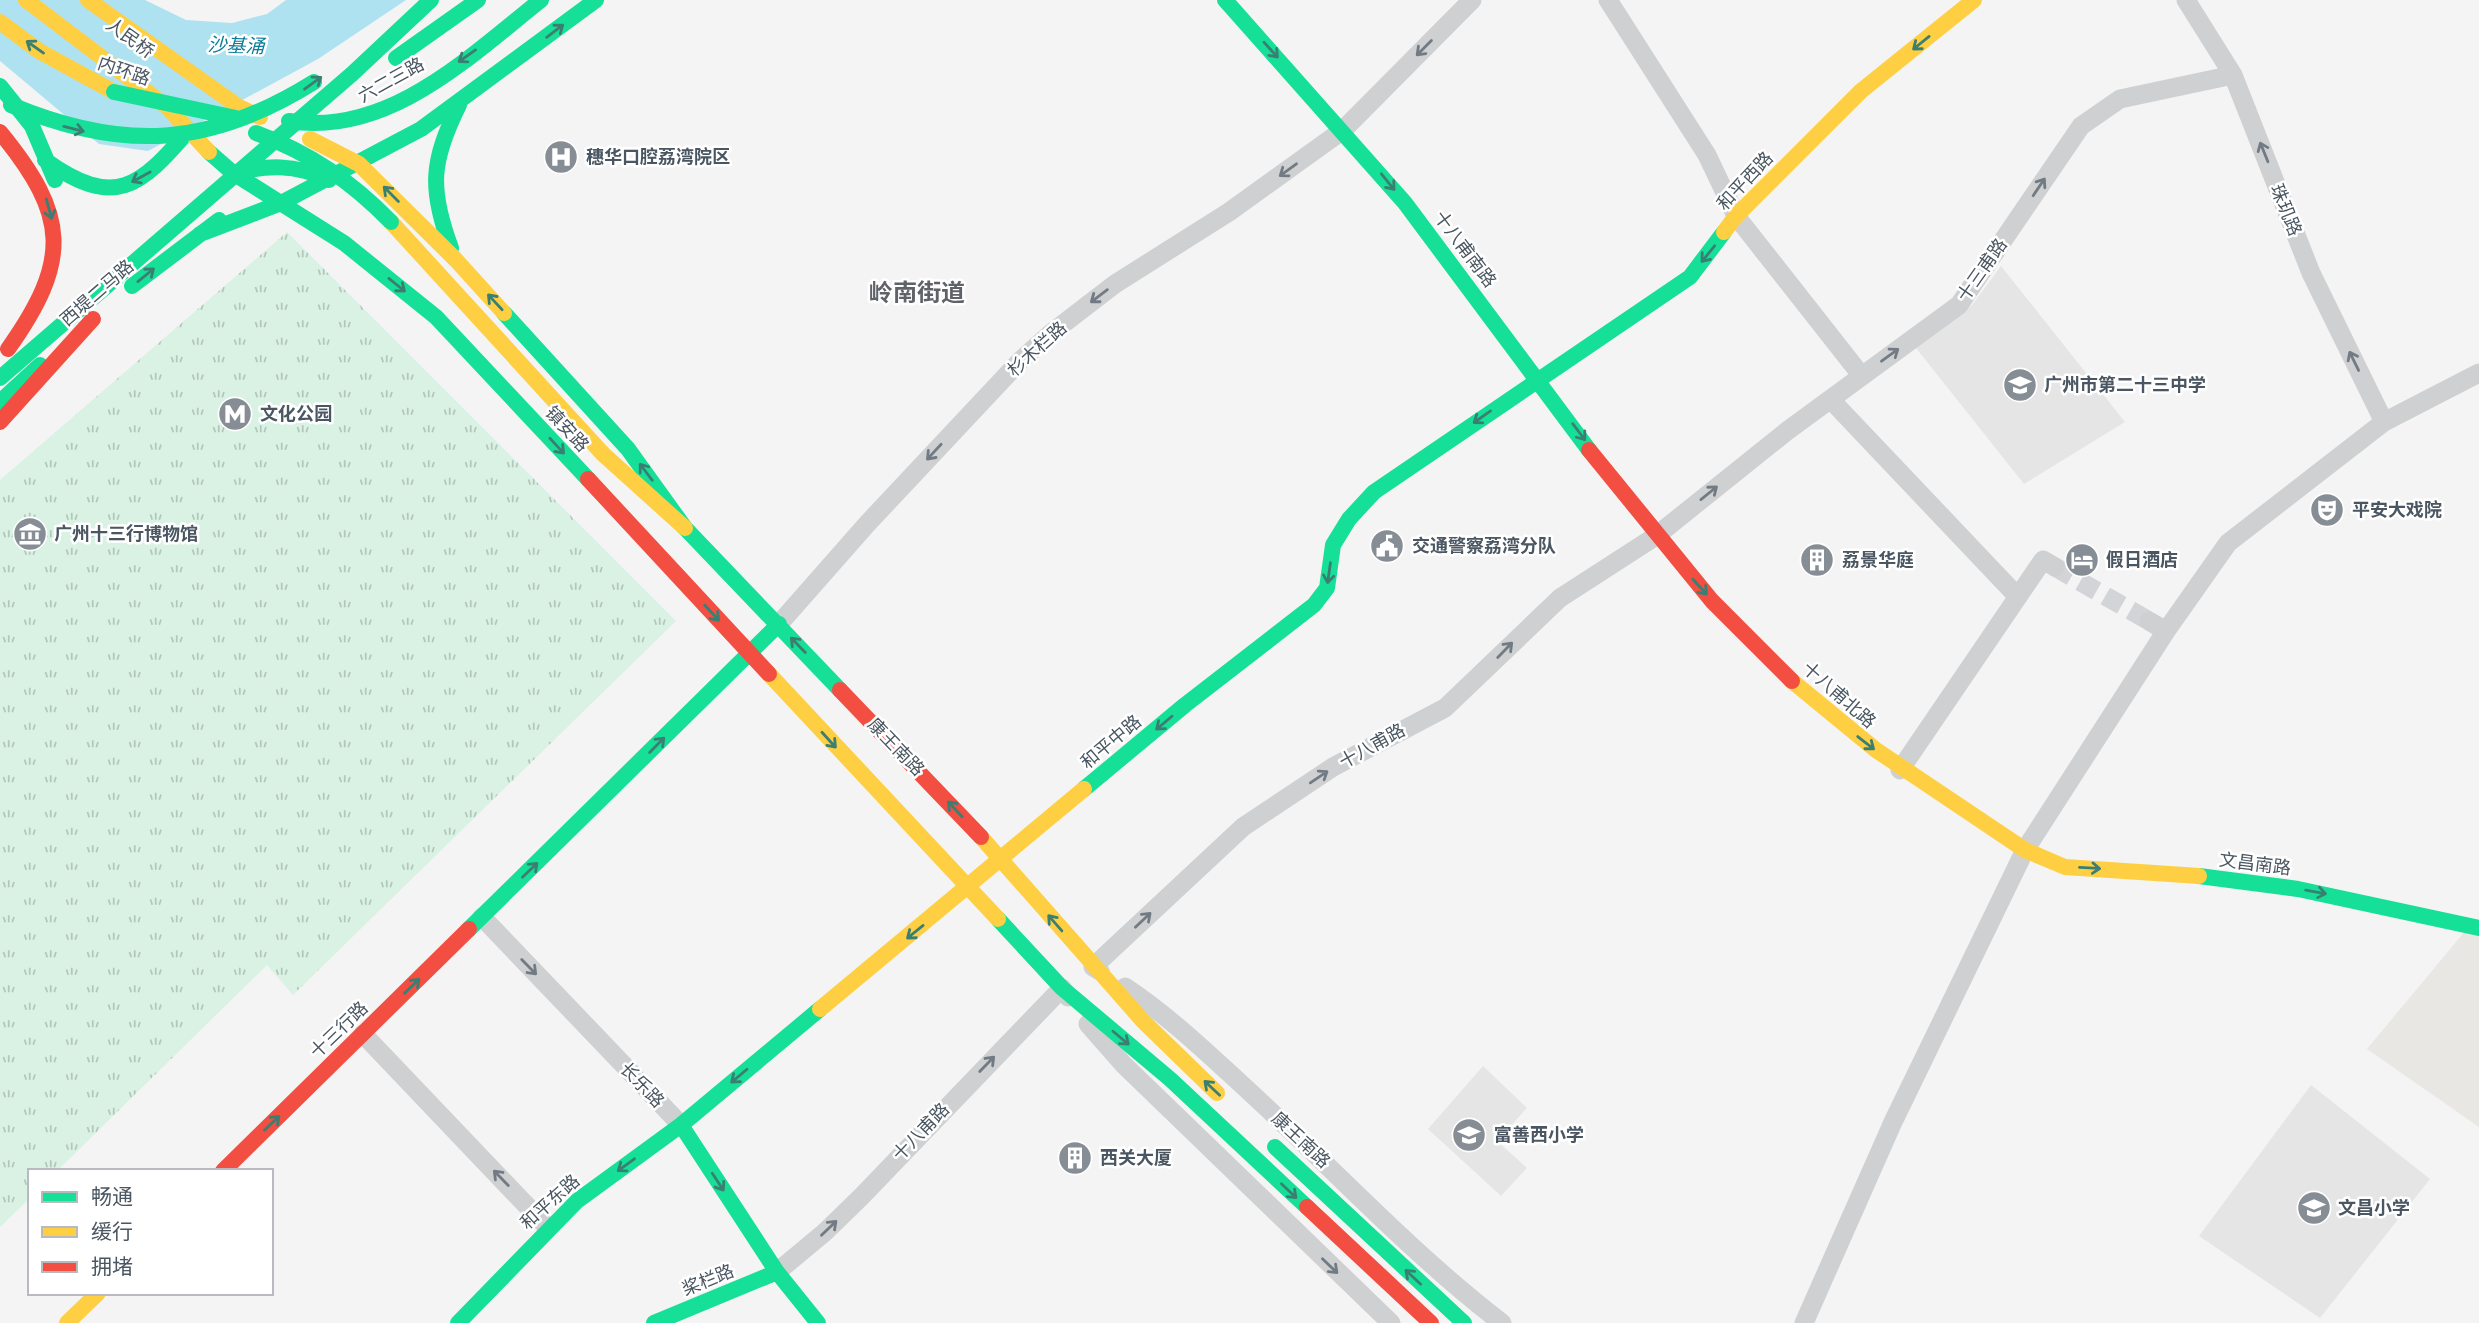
<svg xmlns="http://www.w3.org/2000/svg" width="2479" height="1323" font-family="Poppins,'Noto Sans SC',sans-serif">
<defs>
<pattern id="grass-tufts" width="24" height="20" patternUnits="userSpaceOnUse" patternTransform="scale(1.75)"><rect width="24" height="20" fill="#d9f2e3"/><path d="M3 7l-1-3M5 7V3M7 7l1-3M15 17l-1-3M17 17v-4M19 17l1-3" fill="none" stroke="#b2c7bb"/></pattern>
</defs>
<rect width="100%" height="100%" fill="#f4f4f4"/>
<!-- commercial -->
<path fill="#e8e7e3" d="M2466,930l13,6v191l-112,-78z"/>
<!-- education -->
<path fill="#e6e5e6" d="M2001,266l124,156 -101,62 -108,-136 56,-43z
M1483,1066l44,42 -30,33 30,27 -26,28 -73,-67z
M2311,1085l119,94 -110,139 -121,-82z"/>
<!-- grass -->
<path fill="url(#grass-tufts)" d="M287,232l389,389 -383,374 -26,-30 -210,206h-27v27l-30,29v-747z"/>
<!-- water -->
<path fill="#aee2f0" d="M0,0h145l41,20 46,3 35,-9 19,-14h120l-88,59 -170,92 -49,-7 -99,-83z"/>
<g fill="none" stroke-linecap="round" stroke-linejoin="round">
<!-- street-tunnel -->
<path stroke="#d2d4d7" stroke-width="19" stroke-dasharray="19 10" stroke-linecap="butt" d="M2055,567l94,54"/>
<!-- street -->
<path stroke="#ced0d2" stroke-width="19" d="M1608,0l99,155 29,61 125,159
M2186,0l47,75 78,198 73,149
M1832,401l186,196
M2149,621l17,10
M779,624l88,-100 153,-163 30,-27 65,-50 114,-72 114,-82 129,-130
M1900,770l143,-210 12,7
M482,917l199,208
M1100,971l-7,-4 150,-140 90,-60 112,-59 115,-110 96,-62 131,-105 172,-126 122,-179 39,-27 113,-24
M1125,987c42,28 78,62 114,95 88,80 169,169 263,241
M1088,1024l36,41 267,258
M363,1034l185,194
M777,1272l48,-40 36,-35 201,-209 6,9
M1804,1323l89,-201 132,-272 141,-219 62,-88 156,-121 95,-49"/>
<!-- fast -->
<path stroke="#16e098" stroke-width="16" d="M1225,0l180,203 184,247
M0,86l32,40 23,54
M289,121c99,16 180,-64 252,-121
M209,152l24,21 111,70 92,74 152,162
M45,160c70,50 95,27 144,-30
M200,234l81,-31 140,-74 175,-129
M451,248c-22,-59 -20,-87 8,-143
M132,286l87,-66
M504,313l124,136 57,79 155,162
M0,402l40,-37
M1084,789l101,-84 129,-100 13,-17 6,-43 16,-26 25,-27 316,-215 34,-45
M2199,876l99,13 181,39
M998,919l64,69 108,91 137,128
M469,929l310,-305
M681,1125l96,147 41,51
M1275,1147l189,176
M458,1323l119,-122 104,-76 139,-116
M654,1323l123,-51"/>
<!-- slow -->
<path stroke="#ffcf43" stroke-width="16" d="M26,0l141,107 42,45
M88,0l151,107 21,10
M0,22l39,29 75,41
M310,139l49,25 97,96 48,53
M391,222l212,232 82,74
M1724,232l12,-16 125,-125 113,-91
M769,674l229,245
M1792,681l84,69 149,100 40,17 134,9
M981,837l162,184 74,72
M820,1009l264,-220
M67,1323l31,-30"/>
<!-- jam -->
<path stroke="#f24e42" stroke-width="16" d="M0,422l93,-103
M1589,450l123,151 80,80
M588,479l181,195
M840,690l141,147
M223,1171l246,-242
M1307,1207l124,116"/>
<!-- fast-bridge -->
<path stroke="#16e098" stroke-width="16" d="M396,58l82,-58
M114,92l122,26
M11,105c113,47 199,42 303,-23
M256,133c54,20 95,48 135,89
M231,175c34,-11 65,-11 98,5
M0,378l352,-304 79,-74"/>
<!-- jam-bridge -->
<path stroke="#f24e42" stroke-width="16" d="M0,132c69,84 71,128 8,217"/>
</g>
<!-- one-way arrows -->
<defs><path id="oneway-shaft" d="M-6 0H5M1.5-3L5.5 0L1.5 3" fill="none" stroke-width="1.6" stroke-linecap="round" stroke-linejoin="round" transform="scale(1.75)"/></defs>
<g stroke="#3a7f72">
<use href="#oneway-shaft" transform="translate(555 31) rotate(-37)"/>
<use href="#oneway-shaft" transform="translate(1921 43) rotate(141)"/>
<use href="#oneway-shaft" transform="translate(35 47) rotate(-145)"/>
<use href="#oneway-shaft" transform="translate(1271 50) rotate(48)"/>
<use href="#oneway-shaft" transform="translate(467 56) rotate(145)"/>
<use href="#oneway-shaft" transform="translate(313 83) rotate(-36)"/>
<use href="#oneway-shaft" transform="translate(74 129) rotate(14)"/>
<use href="#oneway-shaft" transform="translate(141 177) rotate(151)"/>
<use href="#oneway-shaft" transform="translate(1388 182) rotate(51)"/>
<use href="#oneway-shaft" transform="translate(391 194) rotate(-135)"/>
<use href="#oneway-shaft" transform="translate(49 209) rotate(75)"/>
<use href="#oneway-shaft" transform="translate(1708 254) rotate(129)"/>
<use href="#oneway-shaft" transform="translate(146 275) rotate(-39)"/>
<use href="#oneway-shaft" transform="translate(397 285) rotate(39)"/>
<use href="#oneway-shaft" transform="translate(495 302) rotate(-133)"/>
<use href="#oneway-shaft" transform="translate(1482 417) rotate(145)"/>
<use href="#oneway-shaft" transform="translate(1579 432) rotate(53)"/>
<use href="#oneway-shaft" transform="translate(557 446) rotate(47)"/>
<use href="#oneway-shaft" transform="translate(646 472) rotate(-127)"/>
<use href="#oneway-shaft" transform="translate(1329 573) rotate(98)"/>
<use href="#oneway-shaft" transform="translate(1700 587) rotate(48)"/>
<use href="#oneway-shaft" transform="translate(712 613) rotate(47)"/>
<use href="#oneway-shaft" transform="translate(798 645) rotate(-134)"/>
<use href="#oneway-shaft" transform="translate(1164 723) rotate(140)"/>
<use href="#oneway-shaft" transform="translate(829 740) rotate(48)"/>
<use href="#oneway-shaft" transform="translate(1866 743) rotate(38)"/>
<use href="#oneway-shaft" transform="translate(657 745) rotate(-45)"/>
<use href="#oneway-shaft" transform="translate(955 809) rotate(-133)"/>
<use href="#oneway-shaft" transform="translate(2090 868) rotate(3)"/>
<use href="#oneway-shaft" transform="translate(530 870) rotate(-44)"/>
<use href="#oneway-shaft" transform="translate(2316 892) rotate(10)"/>
<use href="#oneway-shaft" transform="translate(1055 923) rotate(-131)"/>
<use href="#oneway-shaft" transform="translate(915 932) rotate(141)"/>
<use href="#oneway-shaft" transform="translate(412 986) rotate(-44)"/>
<use href="#oneway-shaft" transform="translate(1121 1038) rotate(40)"/>
<use href="#oneway-shaft" transform="translate(739 1076) rotate(140)"/>
<use href="#oneway-shaft" transform="translate(1212 1088) rotate(-137)"/>
<use href="#oneway-shaft" transform="translate(272 1123) rotate(-44)"/>
<use href="#oneway-shaft" transform="translate(626 1165) rotate(144)"/>
<use href="#oneway-shaft" transform="translate(718 1182) rotate(57)"/>
<use href="#oneway-shaft" transform="translate(1289 1191) rotate(44)"/>
<use href="#oneway-shaft" transform="translate(1413 1277) rotate(-137)"/>
</g>
<g stroke="#727b83">
<use href="#oneway-shaft" transform="translate(1424 48) rotate(135)"/>
<use href="#oneway-shaft" transform="translate(2264 152) rotate(-112)"/>
<use href="#oneway-shaft" transform="translate(1288 170) rotate(144)"/>
<use href="#oneway-shaft" transform="translate(2039 187) rotate(-56)"/>
<use href="#oneway-shaft" transform="translate(1099 296) rotate(143)"/>
<use href="#oneway-shaft" transform="translate(1890 355) rotate(-36)"/>
<use href="#oneway-shaft" transform="translate(2354 361) rotate(-116)"/>
<use href="#oneway-shaft" transform="translate(934 452) rotate(133)"/>
<use href="#oneway-shaft" transform="translate(1709 493) rotate(-39)"/>
<use href="#oneway-shaft" transform="translate(1505 650) rotate(-46)"/>
<use href="#oneway-shaft" transform="translate(1319 777) rotate(-34)"/>
<use href="#oneway-shaft" transform="translate(1143 920) rotate(-43)"/>
<use href="#oneway-shaft" transform="translate(529 967) rotate(46)"/>
<use href="#oneway-shaft" transform="translate(987 1064) rotate(-46)"/>
<use href="#oneway-shaft" transform="translate(501 1178) rotate(-134)"/>
<use href="#oneway-shaft" transform="translate(829 1228) rotate(-44)"/>
<use href="#oneway-shaft" transform="translate(1330 1266) rotate(44)"/>
</g>
<!-- icons -->
<defs>
<g id="hospital-disc" transform="scale(1.75)"><circle r="9.5" fill="#868d94" stroke="#fff"/><path d="M-5-5h3v3.5h4V-5h3V5h-3V1.5h-4V5h-3Z" fill="#fff"/></g>
<g id="school-disc" transform="scale(1.75)"><circle r="9.5" fill="#868d94" stroke="#fff"/><path d="M0-5L7-2L0 1L-7-2ZM-4 1L0 2.5L4 1V4Q0 6-4 4Z" fill="#fff"/></g>
<g id="metro-disc" transform="scale(1.75)"><circle r="9.5" fill="#868d94" stroke="#fff"/><path d="M-5.5 5V-5H-3L0 0L3-5H5.5V5H3V-.5L0 4L-3-.5V5Z" fill="#fff"/></g>
<g id="theatre-disc" transform="scale(1.75)"><circle r="9.5" fill="#868d94" stroke="#fff"/><path d="M-5-5.5Q0-4 5-5.5V0Q5 5 0 6Q-5 5-5 0ZM-3.3-2.5H-1v1.5H-3.3ZM1-2.5H3.3v1.5H1ZM-2.8 1Q0 5.5 2.8 1Z" fill="#fff"/></g>
<g id="museum-disc" transform="scale(1.75)"><circle r="9.5" fill="#868d94" stroke="#fff"/><path d="M0-6L6-3V-2H-6V-3ZM-5-1h2V3h-2ZM-1-1h2V3h-2ZM3-1h2V3H3ZM-6 4H6V6H-6Z" fill="#fff"/></g>
<g id="civic-disc" transform="scale(1.75)"><circle r="9.5" fill="#868d94" stroke="#fff"/><path d="M-.6-6.5H3V-4.5H.6V-3L4-1V1h2V6H-6V1h2V-1L-.6-3ZM-1.2 2.5V6h2.4V2.5Z" fill="#fff"/></g>
<g id="building-disc" transform="scale(1.75)"><circle r="9.5" fill="#868d94" stroke="#fff"/><path d="M-4-6H4V6H1V3H-1V6H-4ZM-2.5-4.3h1.7v1.8h-1.7ZM.8-4.3h1.7v1.8H.8ZM-2.5-1h1.7V.8h-1.7ZM.8-1h1.7V.8H.8Z" fill="#fff"/></g>
<g id="hotel-disc" transform="scale(1.75)"><circle r="9.5" fill="#868d94" stroke="#fff"/><path d="M-6-4.5h1.5V1H6V5H4.5V3h-9V5H-6ZM-4 0a1.8 1.8 0 1 1 3.6 0ZM.5 0V-2.5h3Q6-2.5 6 0Z" fill="#fff"/></g>
</defs>
<g fill-rule="evenodd">
<use href="#hospital-disc" x="561" y="157"/>
<use href="#school-disc" x="2020" y="385"/>
<use href="#metro-disc" x="235" y="414"/>
<use href="#theatre-disc" x="2327" y="510"/>
<use href="#museum-disc" x="30" y="534"/>
<use href="#civic-disc" x="1387" y="546"/>
<use href="#building-disc" x="1817" y="560"/>
<use href="#hotel-disc" x="2082" y="560"/>
<use href="#school-disc" x="1469" y="1135"/>
<use href="#building-disc" x="1075" y="1158"/>
<use href="#school-disc" x="2314" y="1208"/>
</g>
<g text-anchor="middle" stroke-width="5" stroke-linejoin="round" paint-order="stroke">
<!-- street labels -->
<g font-size="18" fill="#4a5661" stroke="#fff">
<text transform="translate(130 38) rotate(36)" y="6">人民桥</text>
<text transform="translate(124 71) rotate(19)" y="6">内环路</text>
<text transform="translate(391 80) rotate(-29)" y="6">六二三路</text>
<text transform="translate(1745 181) rotate(-47)" y="6">和平西路</text>
<text transform="translate(2286 210) rotate(68)" y="6">珠玑路</text>
<text transform="translate(1465 249) rotate(53)" y="6">十八甫南路</text>
<text transform="translate(1982 270) rotate(-55)" y="6">十三甫路</text>
<text transform="translate(97 293) rotate(-41)" y="6">西堤二马路</text>
<text transform="translate(1037 349) rotate(-42)" y="6">杉木栏路</text>
<text transform="translate(567 429) rotate(47)" y="6">镇安路</text>
<text transform="translate(1839 695) rotate(41)" y="6">十八甫北路</text>
<text transform="translate(1111 742) rotate(-40)" y="6">和平中路</text>
<text transform="translate(1372 746) rotate(-29)" y="6">十八甫路</text>
<text transform="translate(896 747) rotate(46)" y="6">康王南路</text>
<text transform="translate(2255 864) rotate(7)" y="6">文昌南路</text>
<text transform="translate(339 1030) rotate(-44)" y="6">十三行路</text>
<text transform="translate(642 1085) rotate(46)" y="6">长乐路</text>
<text transform="translate(921 1132) rotate(-46)" y="6">十八甫路</text>
<text transform="translate(1301 1140) rotate(43)" y="6">康王南路</text>
<text transform="translate(550 1202) rotate(-42)" y="6">和平东路</text>
<text transform="translate(708 1280) rotate(-22)" y="6">桨栏路</text>
</g>
<!-- poi labels -->
<g font-size="18" font-weight="bold" fill="#4a5661" stroke="#fff" text-anchor="start">
<text x="586" y="163">穗华口腔荔湾院区</text>
<text x="2044" y="391">广州市第二十三中学</text>
<text x="260" y="420">文化公园</text>
<text x="2352" y="516">平安大戏院</text>
<text x="54" y="540">广州十三行博物馆</text>
<text x="1412" y="552">交通警察荔湾分队</text>
<text x="1842" y="566">荔景华庭</text>
<text x="2106" y="566">假日酒店</text>
<text x="1494" y="1141">富善西小学</text>
<text x="1100" y="1164">西关大厦</text>
<text x="2338" y="1214">文昌小学</text>
</g>
<!-- water labels -->
<g font-size="19" font-style="italic" fill="#0c7c9b" stroke="#fff">
<text transform="translate(236 45) rotate(2)" y="7">沙基涌</text>
</g>
<!-- district labels -->
<g font-size="24" font-weight="bold" fill="#5f6368" stroke="#fff">
<text x="917" y="301">岭南街道</text>
</g>
</g>
<!-- legend -->
<rect x="28" y="1169" width="245" height="126" fill="#ffffff" stroke="#b7bbc0" stroke-width="2"/>
<rect x="42" y="1192" width="35" height="10" fill="#16e098" stroke="#b7bbc0" stroke-width="2"/>
<text x="91" y="1204" font-size="21" fill="#4a5661">畅通</text>
<rect x="42" y="1227" width="35" height="10" fill="#ffcf43" stroke="#b7bbc0" stroke-width="2"/>
<text x="91" y="1239" font-size="21" fill="#4a5661">缓行</text>
<rect x="42" y="1262" width="35" height="10" fill="#f24e42" stroke="#b7bbc0" stroke-width="2"/>
<text x="91" y="1274" font-size="21" fill="#4a5661">拥堵</text>
</svg>
